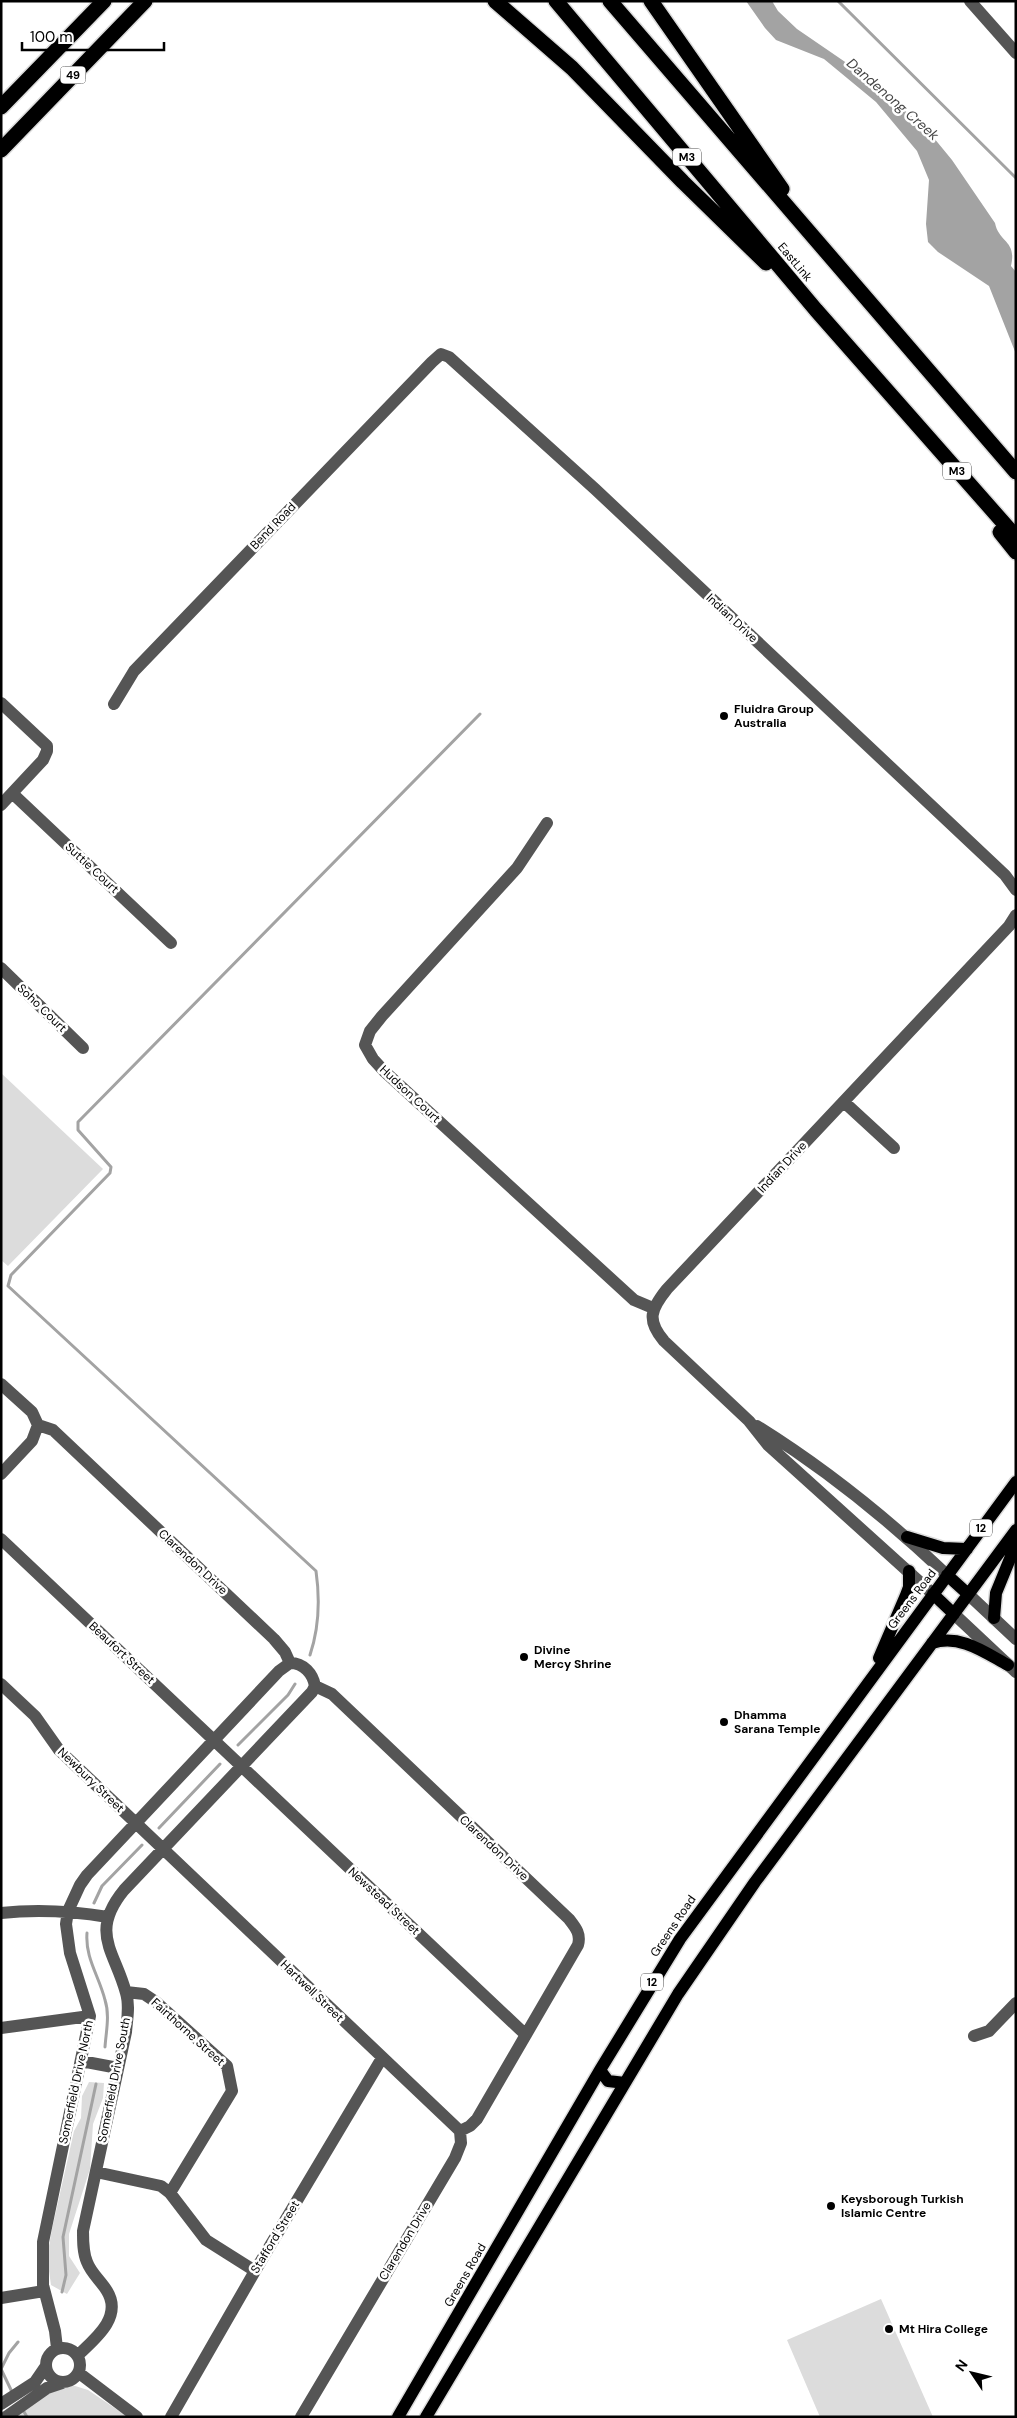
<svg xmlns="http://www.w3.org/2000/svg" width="1017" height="2418" font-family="'DM Sans',sans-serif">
<rect width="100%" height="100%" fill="#fff"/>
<!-- green -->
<path fill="#dcdcdc" d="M1,1073l102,96 -95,97 -7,-6z
M89,2082l15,1 -1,15 -10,26 -3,45 -21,65v22l11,17 -13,21 -16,-9 -4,-28 5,-28 22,-98 7,-13 1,-22z
M881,2299l52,118h-113l-33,-77z
M72,2385l16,5 40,27h-115l32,-23z"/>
<!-- water -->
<path fill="#a3a3a3" d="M746,1h26l6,10 19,18 73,50 59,53 23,28 43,63c4,20 22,17 16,43l5,6v82l-27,-68 -51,-34 -10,-10 -2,-18 3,-44 -12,-29 -41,-49 -52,-43 -48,-19 -11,-12z"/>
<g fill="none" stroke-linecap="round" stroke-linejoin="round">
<!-- stream -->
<path stroke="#a3a3a3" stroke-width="3" d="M838,1l178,177
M310,1655c9,-27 10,-56 6,-84l-308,-285 3,-11 99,-102 1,-6 -33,-37v-8l402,-408
M238,1745l50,-50 7,-11
M159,1828l61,-64
M94,1903l8,-17 40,-41
M87,1933c-2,25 12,43 18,67 5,15 1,32 0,47
M62,2292l4,-17 -3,-38 33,-153
M13,2394l-12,-25 8,-16 9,-11
M23,2410l4,7"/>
<!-- major casing -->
<g stroke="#dbdbdb" stroke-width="15">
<path id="major" d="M907,1537l36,11 24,1
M947,1575l21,19
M933,1594l21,20
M994,1618l2,-25 20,-49
M932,1643c28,-9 52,9 76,22
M879,1658l27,-63 3,-8v-16
M600,2070l8,11 17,2
M398,2417l202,-347 80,-131 336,-457
M426,2417l252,-423 77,-112 261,-352"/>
</g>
<!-- highway casing -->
<g stroke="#dbdbdb" stroke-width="18">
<path id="highway" d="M495,1l77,67 111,114 83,81
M556,1l260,309 200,227
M610,1l406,471
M651,1l131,188
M1,107l103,-106
M1,150l144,-149
M1000,532l16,20"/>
</g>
<!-- minor -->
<path stroke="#555" stroke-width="12" d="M970,1l46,52
M1,703l46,43v5l-4,9 -42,45
M114,704l20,-33 298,-309 9,-8 8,3 146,132 410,386 11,15
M12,793l159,150
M547,823l-30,45 -135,148 -12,15 -5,14 8,14 11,12 250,229 19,8
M1,968l82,80
M844,1102l50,46
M1,1384l31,28 6,13
M38,1425l15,5 221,209 11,13 5,11
M757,1426c69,43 131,93 190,149
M1,1474l31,-33 6,-16
M1,1539l525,496
M933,1594l-165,-149 -19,-24 -85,-80c-18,-21 -13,-32 3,-52l342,-363 7,-11
M968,1594l48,45
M954,1614l62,58
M290,1663c14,0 23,11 25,23
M1,1684l34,32 24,34 401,381
M315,1686l17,8 237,225c7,9 12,15 9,26l-101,174 -7,7 -10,5
M1,1913c37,-4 71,-2 107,4
M126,1992l18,2 12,8 71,64 5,25 -62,102
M1,2028l89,-12
M974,2036l15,-5 27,-28
M81,2061l37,7
M96,2172l65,14 9,7 36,47 49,31
M1,2298l43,-7
M46 2365a17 17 0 1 1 34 0a17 17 0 1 1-34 0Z
M57,2348l-2,-17 -12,-46v-43l47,-226 -20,-63 -4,-29 2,-13 12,-26 7,-10 192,-204 11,-8
M78,2355c17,-16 45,-38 29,-64 -6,-10 -16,-18 -20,-29 -4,-9 -4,-20 -4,-31l43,-199c1,-13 4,-26 0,-39 -11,-42 -37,-60 -2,-103l188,-198 3,-6
M79,2373l58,44
M1,2404l34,-22 11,-16
M6,2417l41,-29 15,-5
M171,2417l84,-146 127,-213
M301,2417l154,-259 6,-15 -1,-12"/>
<!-- major -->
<use href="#major" stroke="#000" stroke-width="12"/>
<!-- highway -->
<use href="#highway" stroke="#000" stroke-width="15"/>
</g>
<!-- markers -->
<g fill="#000" stroke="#fff" stroke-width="2">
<circle cx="724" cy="716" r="5"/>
<circle cx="524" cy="1657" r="5"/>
<circle cx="724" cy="1722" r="5"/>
<circle cx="831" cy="2206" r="5"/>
<circle cx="889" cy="2329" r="5"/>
</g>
<g text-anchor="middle" stroke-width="5" stroke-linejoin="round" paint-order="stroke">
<!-- shield labels -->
<g fill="#fff" stroke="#4c4c4c" stroke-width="1">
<rect x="60.5" y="66.5" width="25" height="17" rx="4"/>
<rect x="673" y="148.5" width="28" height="17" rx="4"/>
<rect x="943" y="462.5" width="28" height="17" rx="4"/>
<rect x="970" y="1519.5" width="22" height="17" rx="4"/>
<rect x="641" y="1973.5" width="22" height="17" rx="4"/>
</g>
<g font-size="11" font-weight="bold" fill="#000">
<text x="73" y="79">49</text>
<text x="687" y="161">M3</text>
<text x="957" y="475">M3</text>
<text x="981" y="1532">12</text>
<text x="652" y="1986">12</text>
</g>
<!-- street labels -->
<g font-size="12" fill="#000" stroke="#fff">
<text transform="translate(795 262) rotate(50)" y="4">EastLink</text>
<text transform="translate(273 526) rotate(-46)" y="4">Bend Road</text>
<text transform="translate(732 618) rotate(43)" y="4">Indian Drive</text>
<text transform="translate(92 868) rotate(43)" y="4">Suttie Court</text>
<text transform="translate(42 1008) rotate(44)" y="4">Soho Court</text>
<text transform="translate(410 1094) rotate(43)" y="4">Hudson Court</text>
<text transform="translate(782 1167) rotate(-47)" y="4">Indian Drive</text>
<text transform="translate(193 1562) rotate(43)" y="4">Clarendon Drive</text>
<text transform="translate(912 1599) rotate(-53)" y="4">Greens Road</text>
<text transform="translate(122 1653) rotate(43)" y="4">Beaufort Street</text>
<text transform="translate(91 1780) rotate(44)" y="4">Newbury Street</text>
<text transform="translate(494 1848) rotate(43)" y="4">Clarendon Drive</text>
<text transform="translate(384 1901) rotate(43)" y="4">Newstead Street</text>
<text transform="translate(673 1926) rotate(-56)" y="4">Greens Road</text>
<text transform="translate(312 1991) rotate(44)" y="4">Hartwell Street</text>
<text transform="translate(188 2032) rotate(42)" y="4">Fairthorne Street</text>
<text transform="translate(114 2080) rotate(-79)" y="4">Somerfield Drive South</text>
<text transform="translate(76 2082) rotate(-78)" y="4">Somerfield Drive North</text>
<text transform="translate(275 2237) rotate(-59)" y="4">Stafford Street</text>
<text transform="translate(405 2241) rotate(-59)" y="4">Clarendon Drive</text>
<text transform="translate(465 2275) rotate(-60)" y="4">Greens Road</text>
</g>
<!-- poi labels -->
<g font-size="12" font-weight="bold" fill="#000" stroke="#fff" text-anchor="start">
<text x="734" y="713">Fluidra Group<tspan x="734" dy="14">Australia</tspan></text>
<text x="534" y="1654">Divine<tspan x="534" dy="14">Mercy Shrine</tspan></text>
<text x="734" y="1719">Dhamma<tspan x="734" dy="14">Sarana Temple</tspan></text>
<text x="841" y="2203">Keysborough Turkish<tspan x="841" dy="14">Islamic Centre</tspan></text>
<text x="899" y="2333">Mt Hira College</text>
</g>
<!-- water labels -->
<g font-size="14" font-style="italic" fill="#444" stroke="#fff">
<text transform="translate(893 99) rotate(41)" y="5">Dandenong Creek</text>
</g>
</g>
<!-- border -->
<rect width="1017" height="2418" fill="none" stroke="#000000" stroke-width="5"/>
<!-- north arrow -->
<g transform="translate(972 2373) rotate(305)" stroke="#ffffff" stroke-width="4" paint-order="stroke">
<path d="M0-4L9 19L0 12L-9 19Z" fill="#000000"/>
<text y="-8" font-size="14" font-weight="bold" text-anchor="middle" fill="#000000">N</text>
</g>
<!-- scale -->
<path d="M22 42v8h142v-8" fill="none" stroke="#000000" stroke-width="2.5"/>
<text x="30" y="42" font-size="15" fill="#000000" stroke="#ffffff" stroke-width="4" paint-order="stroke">100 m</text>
</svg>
